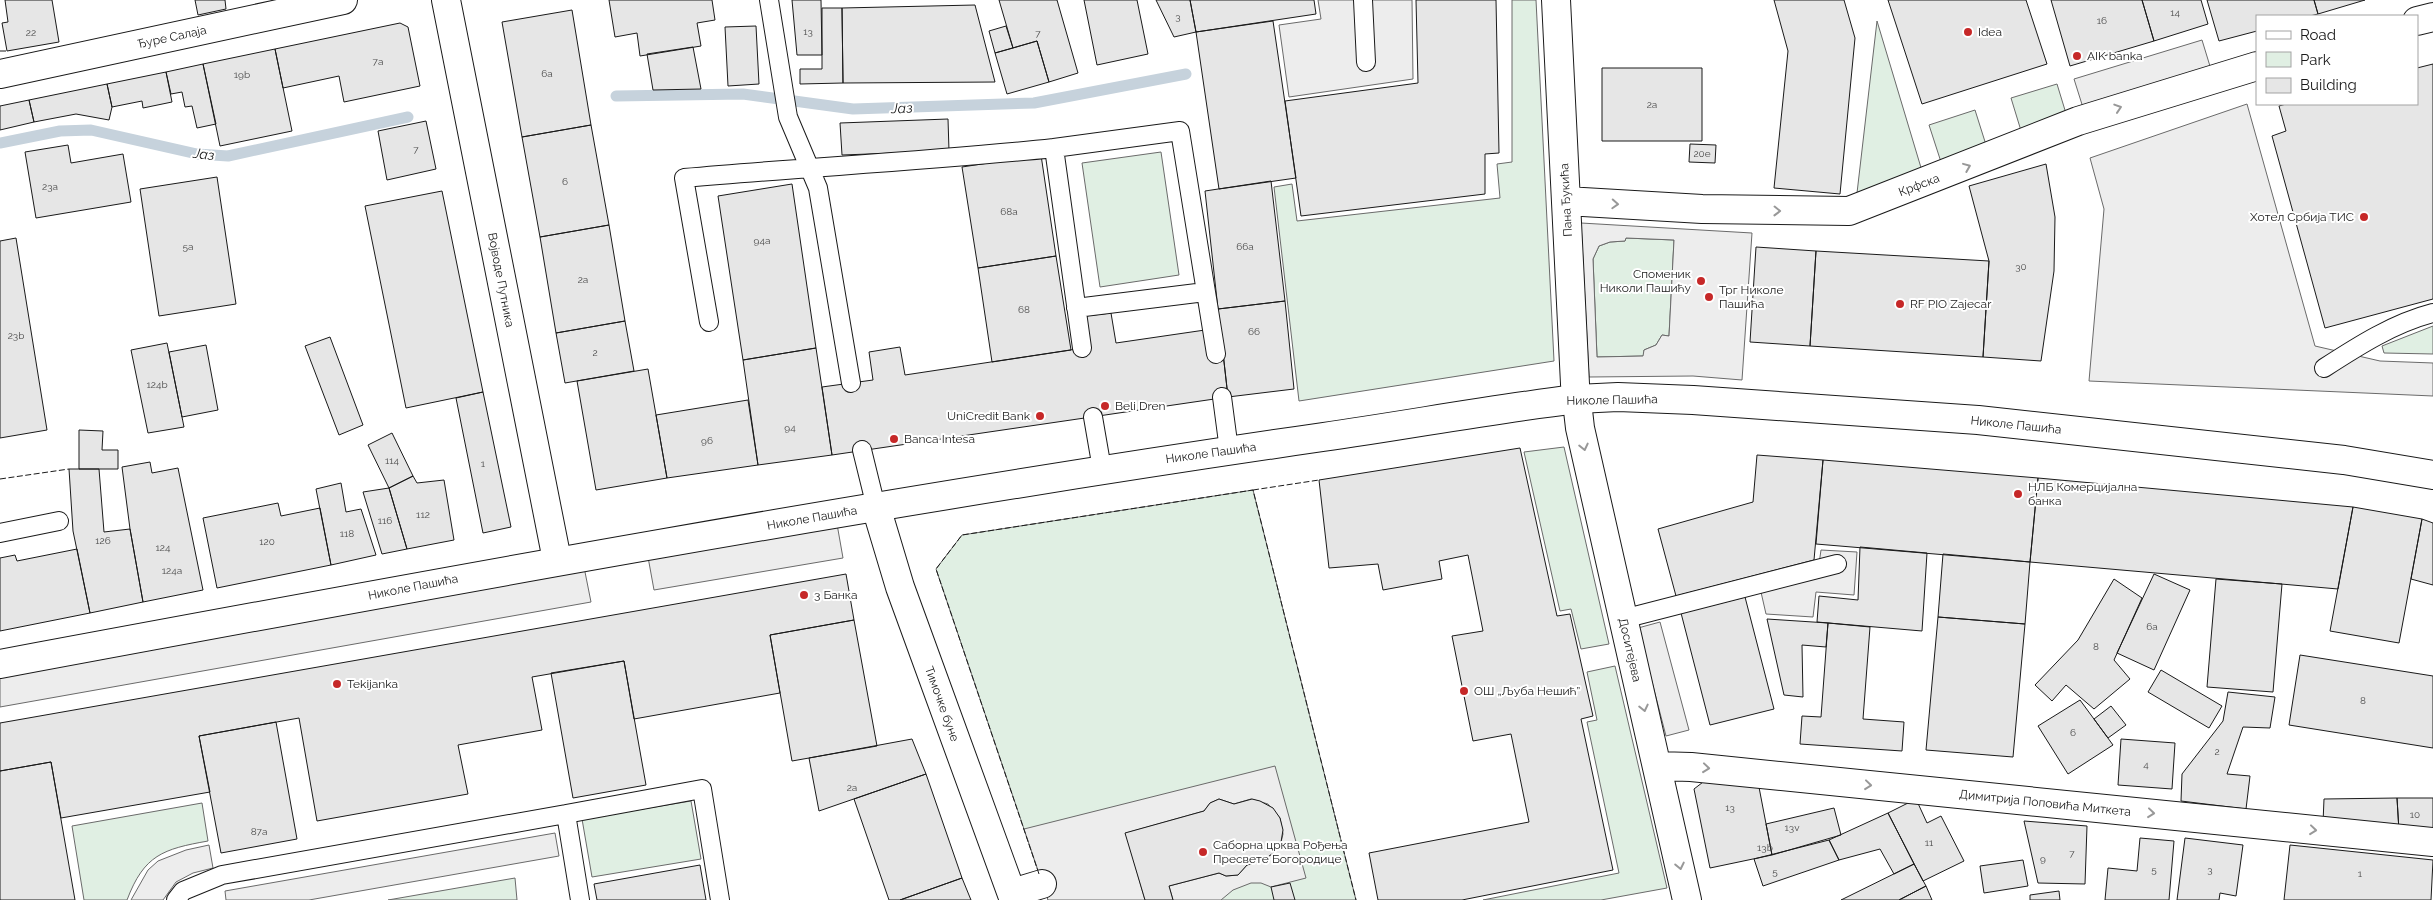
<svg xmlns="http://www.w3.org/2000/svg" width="2433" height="900" font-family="Raleway,sans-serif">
<rect width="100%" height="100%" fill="#fff"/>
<!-- green -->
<path fill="#e0efe3" stroke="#6a6a6a" d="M1512,0h24l18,361 -255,40 -25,-214 18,-3 5,37 203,-23 -3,-34 15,-2z
M1877,21l45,150 -65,22z
M2057,84l11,36 -46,14 -11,-36z
M1975,110l12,38 -46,14 -12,-37z
M1161,152l18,123 -79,12 -18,-124z
M1626,238l48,2 -5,96 -7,-1 -6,10 -12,5v6l-47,1 -4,-98 6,-13 11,-4 15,-1z
M2433,326v28l-49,-1 -2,-7z
M1564,447l45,197 -28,5 -10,-40 -11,2 -36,-159z
M1253,490l103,410h-308l-112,-331 26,-34z
M1615,666l52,222 -66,12h-118l136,-27 -32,-151 10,-2 -10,-48z
M691,801l10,58 -109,18 -10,-58z
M202,803l6,38c-45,8 -64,14 -81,59h-43l-12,-74z
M515,878l2,22h-129z"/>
<!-- parking -->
<path fill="#ededed" stroke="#6a6a6a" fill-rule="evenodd" d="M1318,0h94l1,79 -124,18 -10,-72 42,-6z
M2202,40l11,36 -128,38 -11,-35z
M2247,104l68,242 65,15 53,2v33l-344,-15 15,-172 -14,-51z
M1581,223l171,10 -10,147 -49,-4 -104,1zM1626,238l48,2 -5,96 -7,-1 -6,10 -12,5 -1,6 -46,1 -4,-98 6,-13 11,-4 15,-1z
M837,524l6,34 -189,32 -6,-33z
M1821,550l36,2 -3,43 -38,-3 -3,25 -47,-3 -8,-35 61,-15z
M584,567l7,35 -591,105v-37z
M1660,622l29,108 -23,6 -28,-108z
M1275,766l31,112 -35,9 -10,-4h-10l-18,7 -12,10h-48l-4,-14 50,-13 7,3 12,-1 9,-10 26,-11 8,-12 2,-8 -3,-16 -12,-14 -17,-5 -17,5 -15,-5 -9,4 -6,8 -78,22 19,67h-97l-24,-71z
M555,833l4,23 -250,44h-83l-1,-9z
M209,845l4,23 -20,5 -17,9 -13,18h-32l17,-30 10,-9 28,-11z"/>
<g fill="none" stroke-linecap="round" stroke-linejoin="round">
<!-- stream -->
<path stroke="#c6d2dc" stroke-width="11" d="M616,96l127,-2 110,15 181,-6 152,-29
M0,143l60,-12 31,-1 106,24 31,2 180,-39"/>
</g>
<!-- building -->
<path fill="#e6e6e6" stroke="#1a1a1a" d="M5,0h47l7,42 -52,9 -5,-28 6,-1z
M195,0h30l1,9 -28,6z
M609,0h103l3,20 -18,3 4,23 -61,10 -3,-23 -22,4z
M792,0h29l1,55h-25z
M999,0h58l21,73 -29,9 -12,-41 -24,7z
M1084,0h53l11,54 -51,11z
M1156,0h34l6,32 -22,5z
M1190,0h124l2,14 -120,18z
M1416,0h80l3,153 -14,1v40l-184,22 -16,-115 133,-18z
M1774,0h70l11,38 -15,156 -66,-6 14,-137z
M1888,0h138l21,64 -125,40z
M2051,0h91l12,41 -84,25z
M2142,0h59l7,24 -54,17z
M2207,0h107l4,14 -8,2h-53v15l-38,10z
M2314,0h51l-47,14z
M975,5l20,77 -152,1 -1,-75z
M822,8h20l1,75 -43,1v-15h22z
M572,10l19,115 -69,12 -20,-115z
M1273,21l23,157 -77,11 -23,-157z
M400,23l8,4 12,59 -76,16 -5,-26 -56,12 -8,-39z
M756,26l3,58 -31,2 -3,-59z
M1006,26l7,22 -18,5 -6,-22z
M1037,41l12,41 -42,12 -12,-41z
M693,47l8,42 -48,1 -6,-36z
M275,49l17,82 -72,15 -17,-82z
M203,64l13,60 -19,4 -5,-22 -7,1 -3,-15 -11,2 -5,-22z
M2433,64v235l-108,29 -53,-192 14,-5 -7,-25 7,-2h131v-36z
M1602,68h100v73h-100z
M166,72l6,30 -29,6 -1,-7 -30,6 -5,-23z
M107,84l5,23 -3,13 -33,-6 -42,8 -5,-22z
M29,100l5,22 -34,8v-24z
M948,119l1,32 -107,4 -2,-32z
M426,121l10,48 -49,11 -9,-49z
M591,125l18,100 -69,12 -18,-100z
M1690,144l26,1 -1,18 -26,-1z
M68,145l3,18 52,-9 8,48 -95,16 -11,-66z
M1041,155l15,101 -78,12 -16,-101z
M2046,164l9,53 -1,54 -13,90 -58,-4 6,-96 -20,-75z
M217,177l19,127 -77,12 -19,-127z
M1271,181l14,120 -67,8 -13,-118z
M792,184l24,164 -73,12 -25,-164z
M442,191l41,201 -77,16 -41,-202z
M609,225l16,96 -69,12 -16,-96z
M16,238l31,192 -47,8v-197z
M1756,247l60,4 -6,95 -60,-4z
M1816,251l173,10 -6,96 -173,-11z
M1056,256l15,94 -79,12 -14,-94z
M1285,301l9,88 -66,8 -10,-88z
M1111,313l5,30 89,-13 18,23 5,44 -396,58 -10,-68 51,-7 -4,-28 31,-5 5,28 185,-28 -5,-31z
M625,321l9,50 -69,12 -9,-50z
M330,337l33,88 -24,10 -34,-89z
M167,343l17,84 -36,6 -17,-83z
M206,345l12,65 -36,7 -13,-65z
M816,348l16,107 -74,10 -15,-105z
M648,369l19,109 -71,12 -19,-109z
M483,392l28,135 -28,6 -27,-135z
M748,400l10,65 -91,13 -11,-63z
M79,430l24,1 -1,19h16v19h-39z
M392,433l21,43 -24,12 -21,-43z
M1520,448l37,168 13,-2 23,102 -12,3 32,151 -151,30h-84l-9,-47 160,-31 -18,-88 -38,7 -21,-105 31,-5 -15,-76 -29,6 3,18 -59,11 -5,-26 -49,4 -10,-88z
M1757,455l66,5 -9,100 -138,36 -18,-67 95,-27z
M1823,460l215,18 -8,84 -214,-18z
M150,462l2,11 26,-5 25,122 -60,12 -13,-73 -8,-62z
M69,469h30l5,63 26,-3 13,73 -53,11 -17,-82z
M413,476l4,7 27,-3 10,60 -47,9 -18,-61z
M2038,478l315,29 -15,82 -308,-27z
M341,483l5,29 15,-3 15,46 -45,10 -15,-76z
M389,488l18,61 -25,5 -19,-62z
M278,503l3,13 39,-8 11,57 -114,23 -14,-70z
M2353,507l69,12 -23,124 -69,-12z
M2422,519l11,4v62l-22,-6z
M1860,547l67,6 -5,78 -105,-9 2,-26 39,4z
M77,549l13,64 -90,18v-73l15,-3 2,6z
M1943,554l87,8 -5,62 -87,-7z
M846,574l8,46 -84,15 10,58 -146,26 -10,-58 -92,16 10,53 -84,15 10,49 -151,27 -18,-103 -100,18 11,56 -149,26 -10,-56 -51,9v-48z
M2154,574l36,16 -36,80 -37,-17z
M2114,579l28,19 -28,62 16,19 -36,30 -28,-24 -14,16 -17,-16 43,-45z
M2216,579l66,5 -9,108 -66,-5z
M1745,597l29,112 -64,16 -29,-112z
M1938,617l87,7 -12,133 -87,-7z
M1767,619l61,4 -2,24 -24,-2 1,52 -19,-2z
M854,620l23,126 -85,15 -22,-126z
M1828,623l42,4 -7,92 41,3 -2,29 -102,-7 2,-28 19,1z
M2300,655l133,21v72l-144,-23z
M624,661l22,124 -73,13 -22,-125z
M2161,670l61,36 -13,22 -61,-36z
M2228,692l47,5 -5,31 -27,-1 -16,47 23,2 -4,33 -65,-8 1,-27 41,-53z
M2080,700l33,45 -45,29 -30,-48z
M2111,706l15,19 -18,13 -14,-19z
M276,722l21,117 -76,14 -22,-117z
M912,739l14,35 -107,37 -10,-53z
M2121,739l54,4 -3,46 -54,-4z
M51,762l24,138h-75v-129z
M926,774l36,104 -62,22h-11l-35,-101z
M1707,779l51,3 14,73 -62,13 -16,-79z
M2397,798h36v34l-34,-1z
M2397,798l2,33 -76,-8 1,-24z
M1219,799l15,5 18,-5 8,2 13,7 7,10 3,12 -2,12 -4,8 -13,10 -17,5 -9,10 -12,1 -7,-3 -50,13 4,14h-28l-20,-67 79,-22 6,-8z
M1916,799l11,24 14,-7 23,45 -41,20 -35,-68z
M1834,808l7,27 -69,20 -6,-31z
M1888,813l26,51 -20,10 -14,-25 -41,11 -10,-20z
M2024,821l63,5 -2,58 -47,-1z
M2140,838l34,3 -5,59h-64l3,-32 29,3z
M2185,838l58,7 -7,51 -16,-3 -1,7h-42z
M1829,840l10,20 -76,26 -9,-27z
M2290,845l143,15 -2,40h-147z
M2023,860l5,26 -44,7 -4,-27z
M1914,864l12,22 -27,14h-58z
M700,865l6,35h-109l-3,-16z
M962,878l9,22h-71z
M1290,883l5,17h-21l-3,-13z
M1926,886l6,14h-33z
M2059,891l1,9h-30v-5z"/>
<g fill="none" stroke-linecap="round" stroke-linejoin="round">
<!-- lane casing -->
<g stroke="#1a1a1a" stroke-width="20">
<path id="lane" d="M769,0l19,117 30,71 33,195
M1363,0l3,62
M1054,148l126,-17 36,223
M1076,308l129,-16
M709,322l-25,-144c123,-11 247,-17 370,-30l28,200
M2324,368c34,-22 70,-45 109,-55
M1222,397l7,53
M1093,417l9,52
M862,450l14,57
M0,533l59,-12
M1623,619l214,-55
M566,814l136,-25 18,111
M176,900l7,-9 39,-16 344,-61 14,86"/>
</g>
<!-- street casing -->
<g stroke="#1a1a1a" stroke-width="30">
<path id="street" d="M446,0l111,560
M1556,0l19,384 5,44 107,472
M2417,21l16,-4
M0,74l343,-74
M1566,201l136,8 147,2 229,-90 179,-55
M876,507l24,80 114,313
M1657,766l34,1 742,75
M1012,893l30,-9"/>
</g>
<!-- secondary casing -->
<g stroke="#1a1a1a" stroke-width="30">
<path id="secondary" d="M0,664c440,-82 880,-163 1323,-227 85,-12 169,-28 254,-38l41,-2 75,3 285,20 366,40 89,15"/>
</g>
<!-- lane -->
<use href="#lane" stroke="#fff" stroke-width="18"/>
<!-- street -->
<use href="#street" stroke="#fff" stroke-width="28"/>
<!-- secondary -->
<use href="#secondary" stroke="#fff" stroke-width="28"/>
<!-- fence -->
<path stroke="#1a1a1a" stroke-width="1" stroke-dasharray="6 2.5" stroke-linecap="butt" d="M0,51h7
M0,479l69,-10
M1253,490l66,-10
M1039,874l-103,-305 26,-34 291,-45 103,410"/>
</g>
<!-- one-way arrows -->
<defs><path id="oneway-chevron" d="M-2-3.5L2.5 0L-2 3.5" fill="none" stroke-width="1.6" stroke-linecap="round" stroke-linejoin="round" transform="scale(1.25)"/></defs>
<g stroke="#989898">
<use href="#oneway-chevron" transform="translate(2118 108) rotate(-18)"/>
<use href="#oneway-chevron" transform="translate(1967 167) rotate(-22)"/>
<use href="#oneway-chevron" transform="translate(1615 204) rotate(3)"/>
<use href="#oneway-chevron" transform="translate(1777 211) rotate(1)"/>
<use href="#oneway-chevron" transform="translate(1584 447) rotate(77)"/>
<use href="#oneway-chevron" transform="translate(1644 708) rotate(77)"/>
<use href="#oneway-chevron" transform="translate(1706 768) rotate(6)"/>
<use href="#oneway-chevron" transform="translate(1868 785) rotate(6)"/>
<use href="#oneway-chevron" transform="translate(2151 813) rotate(6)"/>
<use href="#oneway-chevron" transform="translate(2313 830) rotate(6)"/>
<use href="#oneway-chevron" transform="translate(1680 866) rotate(78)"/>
</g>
<!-- markers -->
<g fill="#c62828" stroke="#fff" stroke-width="2">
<circle cx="1968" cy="32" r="5"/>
<circle cx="2077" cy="56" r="5"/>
<circle cx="2364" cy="217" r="5"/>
<circle cx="1701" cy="281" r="5"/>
<circle cx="1709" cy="297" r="5"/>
<circle cx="1900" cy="304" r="5"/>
<circle cx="1105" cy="406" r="5"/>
<circle cx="1040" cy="416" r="5"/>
<circle cx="894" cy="439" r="5"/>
<circle cx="2018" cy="494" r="5"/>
<circle cx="804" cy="595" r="5"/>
<circle cx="337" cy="684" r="5"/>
<circle cx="1464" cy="691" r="5"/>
<circle cx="1203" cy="852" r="5"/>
</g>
<g text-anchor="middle" stroke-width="4" stroke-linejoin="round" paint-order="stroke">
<!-- number labels -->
<g font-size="10" fill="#4d4d4d">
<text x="2175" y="16">14</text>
<text x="1178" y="20">3</text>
<text x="2102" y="24">16</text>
<text x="808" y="35">13</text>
<text x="31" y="36">22</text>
<text x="1038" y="37">7</text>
<text x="378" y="65">7a</text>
<text x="547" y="77">6a</text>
<text x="242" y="78">19b</text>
<text x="1652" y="108">2a</text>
<text x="416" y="153">7</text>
<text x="1702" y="157">20e</text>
<text x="565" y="185">6</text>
<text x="50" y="190">23a</text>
<text x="1009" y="215">68a</text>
<text x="762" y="244">94a</text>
<text x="188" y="250">5a</text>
<text x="1245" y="250">66a</text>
<text x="2021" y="270">30</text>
<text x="583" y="283">2a</text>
<text x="1024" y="313">68</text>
<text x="1254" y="335">66</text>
<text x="16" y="339">23b</text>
<text x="595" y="356">2</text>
<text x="157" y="388">124b</text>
<text x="790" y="431">94</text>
<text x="707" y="444">96</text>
<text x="392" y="464">114</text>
<text x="483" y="467">1</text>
<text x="423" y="518">112</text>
<text x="385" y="524">116</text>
<text x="347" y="537">118</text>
<text x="103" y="544">126</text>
<text x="267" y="545">120</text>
<text x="163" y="551">124</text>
<text x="172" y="574">124a</text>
<text x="2152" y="630">6a</text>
<text x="2096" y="650">8</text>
<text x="2363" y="704">8</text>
<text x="2073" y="736">6</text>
<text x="2217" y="755">2</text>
<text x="2146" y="768">4</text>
<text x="852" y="791">2a</text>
<text x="1730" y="811">13</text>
<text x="2415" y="818">10</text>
<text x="1792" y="831">13v</text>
<text x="259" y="835">87a</text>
<text x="1929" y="846">11</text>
<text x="1765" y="851">13b</text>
<text x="2072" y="857">7</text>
<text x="2043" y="862">9</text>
<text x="2154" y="873">5</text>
<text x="2210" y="873">3</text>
<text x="1775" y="875">5</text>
<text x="2360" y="877">1</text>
</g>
<!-- poi labels -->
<g font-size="12" fill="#1a1a1a" stroke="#fff" text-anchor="start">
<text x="1978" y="36">Idea</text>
<text x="2087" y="60">AIK banka</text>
<text x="2354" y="221" text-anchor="end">Хотел Србија ТИС</text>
<text x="1691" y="278" text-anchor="end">Споменик<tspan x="1691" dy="14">Николи Пашићу</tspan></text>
<text x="1719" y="294">Трг Николе<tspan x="1719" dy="14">Пашића</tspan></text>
<text x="1910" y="308">RF PIO Zajecar</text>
<text x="1115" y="410">Beli Dren</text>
<text x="1030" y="420" text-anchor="end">UniCredit Bank</text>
<text x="904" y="443">Banca Intesa</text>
<text x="2028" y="491">НЛБ Комерцијална<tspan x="2028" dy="14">банка</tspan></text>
<text x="814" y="599">3 Банка</text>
<text x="347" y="688">Tekijanka</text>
<text x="1474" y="695">ОШ „Љуба Нешић”</text>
<text x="1213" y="849">Саборна црква Рођења<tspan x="1213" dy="14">Пресвете Богородице</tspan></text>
</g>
<!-- street labels -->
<g font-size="12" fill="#1a1a1a" stroke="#fff">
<text transform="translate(172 37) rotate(-12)" y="4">Ђуре Салаја</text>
<text transform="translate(1919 185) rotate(-21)" y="4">Крфска</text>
<text transform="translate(1566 200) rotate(-93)" y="4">Пана Ђукића</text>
<text transform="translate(501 280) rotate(79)" y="4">Војводе Путника</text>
<text transform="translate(1612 400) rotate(-1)" y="4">Николе Пашића</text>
<text transform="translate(2016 425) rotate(6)" y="4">Николе Пашића</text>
<text transform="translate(1211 453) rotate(-8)" y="4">Николе Пашића</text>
<text transform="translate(812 518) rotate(-10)" y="4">Николе Пашића</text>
<text transform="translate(413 587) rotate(-11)" y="4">Николе Пашића</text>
<text transform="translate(1630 650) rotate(77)" y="4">Доситејева</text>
<text transform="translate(942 704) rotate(70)" y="4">Тимочке буне</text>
<text transform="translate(2045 803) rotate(6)" y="4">Димитрија Поповића Миткета</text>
</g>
<!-- water labels -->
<g font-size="14" font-style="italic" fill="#1a1a1a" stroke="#fff">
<text transform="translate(902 108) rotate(-2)" y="5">Јаз</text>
<text transform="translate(204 154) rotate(7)" y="5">Јаз</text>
</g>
</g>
<!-- legend -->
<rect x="2256" y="15" width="162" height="90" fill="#ffffff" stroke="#a3a3a3"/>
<rect x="2266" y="31" width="25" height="8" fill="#ffffff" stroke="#a3a3a3"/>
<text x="2300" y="40" font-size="15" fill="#1a1a1a">Road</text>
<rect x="2266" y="52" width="25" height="15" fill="#e0efe3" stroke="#a3a3a3"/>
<text x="2300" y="65" font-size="15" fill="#1a1a1a">Park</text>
<rect x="2266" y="78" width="25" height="15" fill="#e6e6e6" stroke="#a3a3a3"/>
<text x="2300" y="90" font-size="15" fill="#1a1a1a">Building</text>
</svg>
